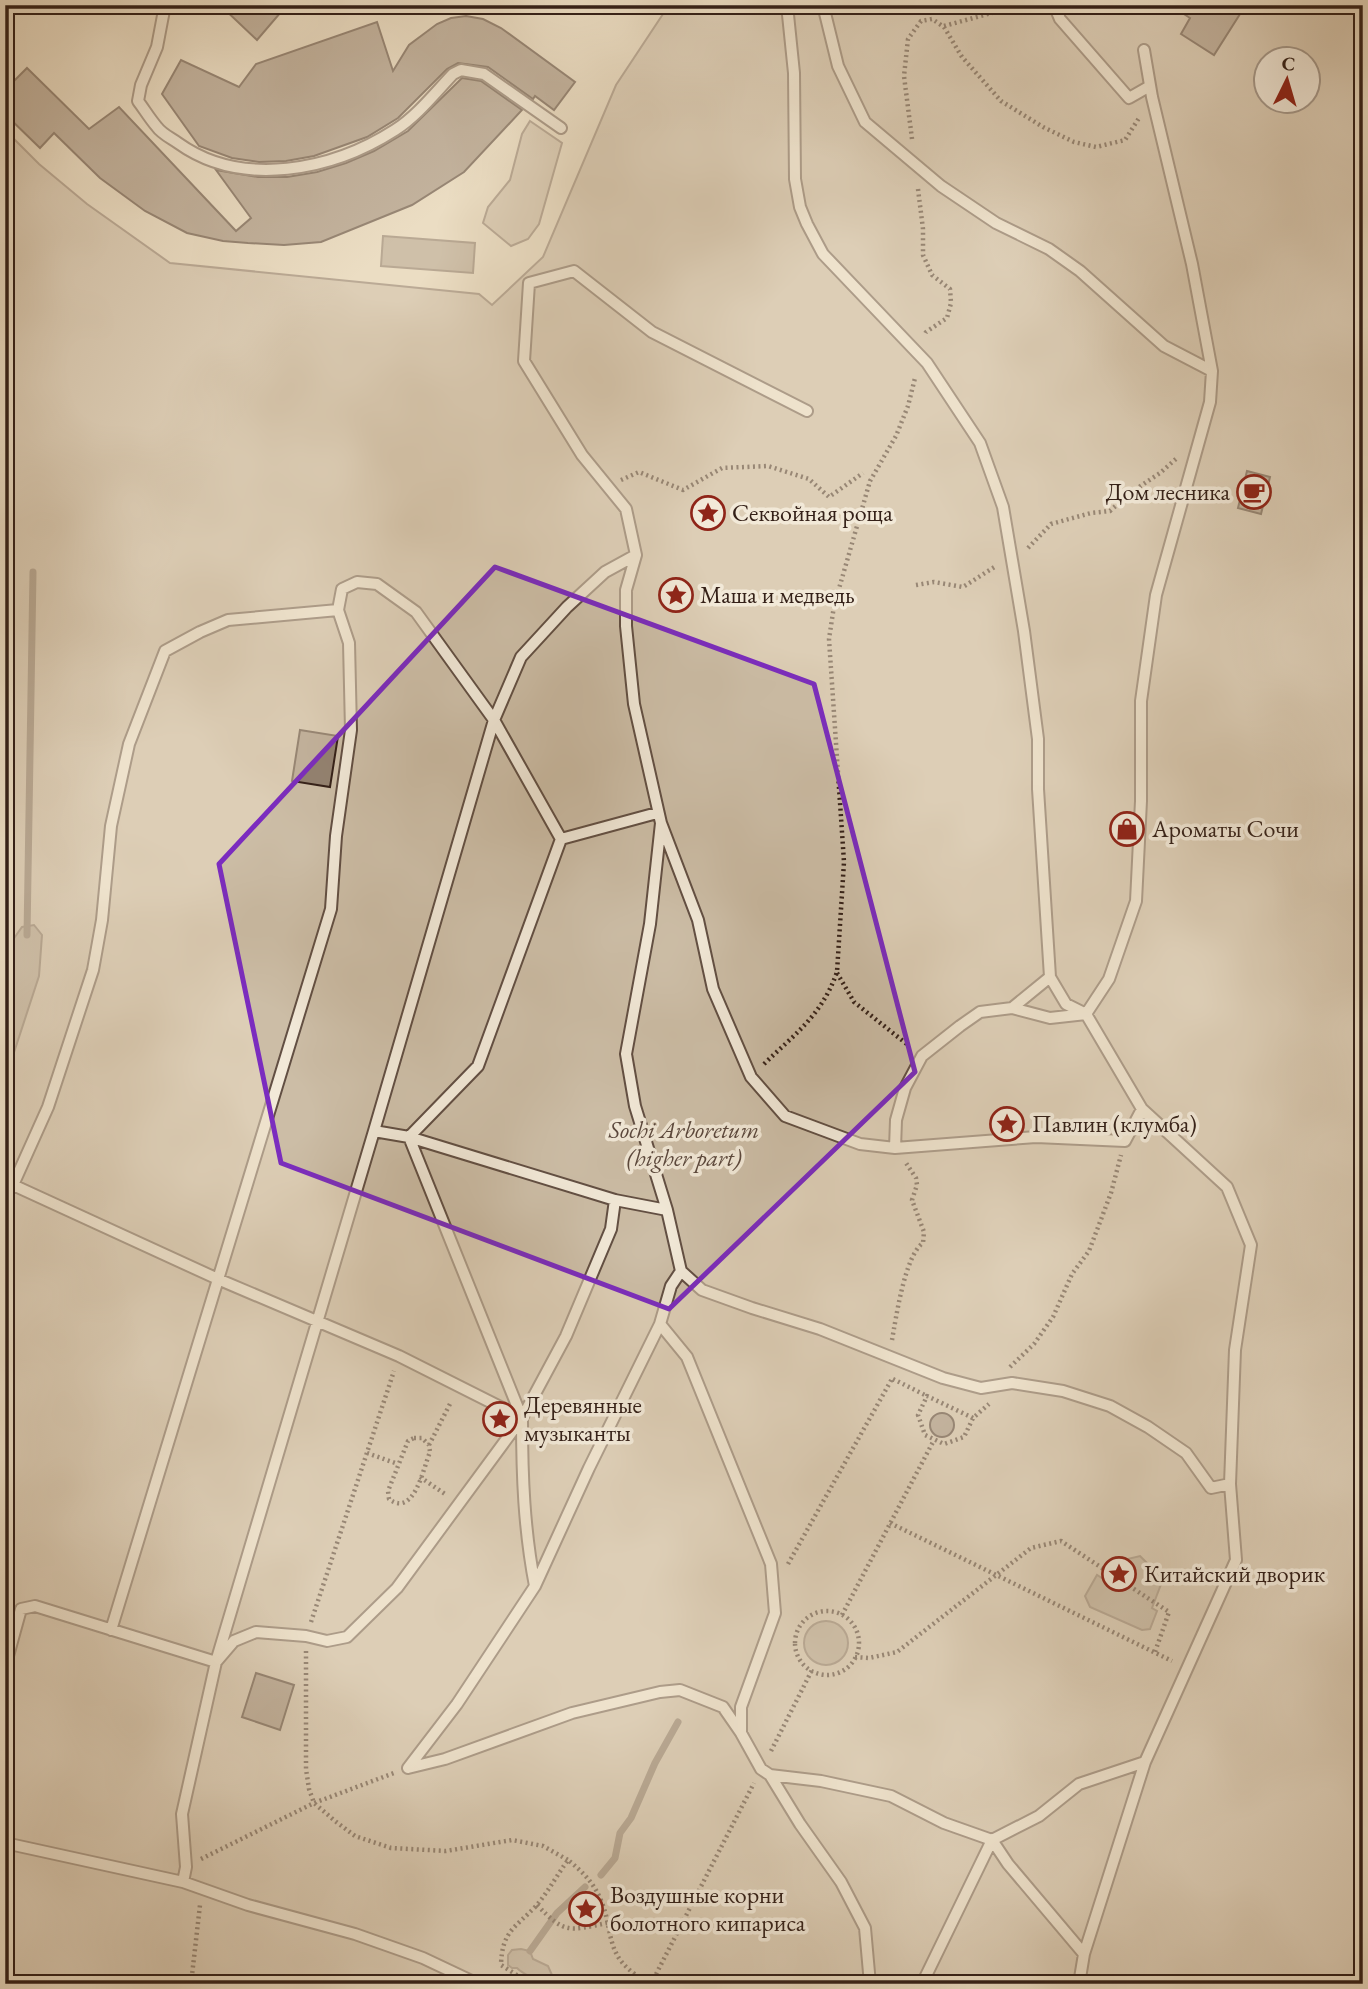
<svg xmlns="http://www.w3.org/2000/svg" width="1368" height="1989" font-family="'EB Garamond',serif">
<rect width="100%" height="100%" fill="#ebddc3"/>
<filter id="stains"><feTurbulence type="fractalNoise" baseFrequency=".00286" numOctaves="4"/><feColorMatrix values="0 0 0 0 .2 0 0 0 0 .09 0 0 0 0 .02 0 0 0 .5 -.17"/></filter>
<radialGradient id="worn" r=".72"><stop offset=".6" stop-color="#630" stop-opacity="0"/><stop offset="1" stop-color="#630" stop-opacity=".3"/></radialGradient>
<!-- green -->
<path fill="#ccbda6" stroke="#806e5f" stroke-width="2" fill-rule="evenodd" d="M669,5h277l4,4 4,-4h409v1979h-1358v-1854l34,34 48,40 83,59 309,31 13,11 51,-48 73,-172zM1266,60h42v42h-42z
M530,121l32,22 -23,81 -11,15 -17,7 -28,-23 5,-16 22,-27 12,-46z"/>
<!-- water -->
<path fill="#ad9d89" stroke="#7d6b5c" stroke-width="2" d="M383,236l92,7 -2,30 -92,-7z
M34,925l8,10 -3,41 -34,104v-129l17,-24z
M1140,1556l23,23 -11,29 5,3 -7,18 -8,1 -52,-23 -5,-11 12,-21 5,3 12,-7 1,-9z
M804 1643a22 22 0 1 1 44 0a22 22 0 1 1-44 0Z
M521,1949l9,2 3,8 15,7 8,18h-16c-7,-8 -15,-8 -23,-16h-5l-4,-3v-10l4,-5z"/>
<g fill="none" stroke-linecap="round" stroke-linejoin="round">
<!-- stream -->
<path stroke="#7d6b5c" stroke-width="7" d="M27,935l6,-363
M601,1875l14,-17 5,-25 11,-15 24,-55 23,-41
M530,1951l27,-38 28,-26"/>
</g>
<!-- building -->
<path fill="#938271" stroke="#342018" stroke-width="2" d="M220,5h67l-30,35z
M1170,5h56l14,9 -26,41 -33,-21 9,-16z
M466,16l17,3 18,9 74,54 -21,28 -19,-14 -2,3 -45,-32 -30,-4 -11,6 -49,49 -31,19 -53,19 -28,5 -27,1 -27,-4 -33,-12 -37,-52 19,-34 58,27 17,-23 121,-42 16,49 16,-26 28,-21 14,-6z
M27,68l62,61 30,-22 117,124 15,-13 -35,-48 42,7h29l30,-5 29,-9 28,-12 34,-20 54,-53 19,3 41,29 -58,62 -52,33 -91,37 -37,3 -36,-2 -25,-2 -36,-8 -42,-22 -45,-33 -46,-45 -14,15 -35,-34v-24z
M1247,471l23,6 -9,37 -23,-6z
M300,730l38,6 -8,51 -38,-6z
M930 1425a12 12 0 1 1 24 0a12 12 0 1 1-24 0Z
M256,1673l38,12 -14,45 -38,-13z"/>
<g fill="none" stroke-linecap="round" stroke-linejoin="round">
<!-- service casing -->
<g stroke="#624f43" stroke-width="14">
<path id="service" d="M165,5l-8,42 -16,38 -3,16c6,8 12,18 19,26 5,7 14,11 21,16 64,46 155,27 217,-13 22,-14 40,-37 58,-56l8,-4 23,4 77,54
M787,5l7,68 1,106 5,28 7,17 16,30 104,109 53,80 23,64 21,124 14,108v50l12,188 16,27 20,10
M823,5l15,61 27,56 76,64 55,37 53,26 31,22 84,75 48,25
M1054,5l6,14 69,79 21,-12
M807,411l-155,-79 -78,-61 -45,12 -5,78 58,94 44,54 10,46 -10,35v36l8,78 27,119 -11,101 -24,130 9,52 32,104 14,61 21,19 50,18 68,21 123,49 38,10 31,-5 51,8 47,15 38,21 38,26 25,35 19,-4
M661,823l37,97 15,69 38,88 34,39 75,28 35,4 141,-11 89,4 17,-32
M1012,1008l38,-31
M374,1131l35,6 113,281
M895,1148l1,-28 9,-32 17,-32 38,-30 20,-14 32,-4 38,10 36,-4
M13,1185l207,95 179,76 123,62c0,58 2,111 13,168
M5,1196l8,-11 35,-78 45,-137 9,-50 9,-94 18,-82 36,-93 35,-19 28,-12 110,-10
M615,1200l-206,-63 69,-71 83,-227 96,-26
M681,1271l-10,15 -11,38 27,33 84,207 4,49 -34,94v26l20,36 9,6 30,49 41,58 24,46 5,56
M111,1630l220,-721 5,-73 15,-106 -2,-87 -11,-33 4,-21 15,-7 20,2 39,28 78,108 67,119
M5,1667l16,-58 14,-3 181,56 18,-21 22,-9 50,4 21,5 20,-4 50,-49 125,-170 44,-82 45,-107 4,-29 52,10
M408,1768l49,-64 78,-118 54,-118 71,-144
M408,1768l37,-9 127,-46 88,-21 20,-2 43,17 18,26
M770,1775l51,6 70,15 53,27 48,17 -70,144
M5,1843l178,39 65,23 107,29 68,24 55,26
M183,1882l3,-15 -4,-53 34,-152 158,-531 120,-411 27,-63 46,-50 38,-35 31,-17
M1084,1954l61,-192
M1079,1984l5,-30 -76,-90 -16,-24 47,-24 40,-32 66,-22 91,-202 -6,-76 5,-134 16,-105 -24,-58 -85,-78 -56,-95 23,-35 27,-78 5,-100v-100l15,-106 54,-193 2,-31 -20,-107 -40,-167 -8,-47"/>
</g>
<!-- path -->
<path stroke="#342018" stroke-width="4.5" stroke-dasharray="2 3.5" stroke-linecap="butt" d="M944,26l77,-21
M912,139l-8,-63 4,-37 13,-18 11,-2 12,8 18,30 39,44 42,26 31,15 22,5 29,-7 14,-22
M918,189l5,40v26l9,20 18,14 1,14 -4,15 -21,14 -2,4
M621,480l18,-8 44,18 39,-22 46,-2 41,13 20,18 34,-24
M1028,548l23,-24 40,-11 19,-2 20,-18 30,-20 17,-15
M916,585l18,-3 29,5 33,-21
M837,973l17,29 54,43
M764,1064c31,-30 58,-49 73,-92l7,-110 -15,-223 5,-33 36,-125 26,-45 12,-30 7,-28
M892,1340c4,-22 13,-85 31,-97l1,-11 -12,-32 5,-15 -1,-7 -10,-15
M1010,1367l24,-23 19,-27 19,-43 17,-23 22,-58 10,-38
M893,1379l34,17
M973,1418l-46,-22 -9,19 7,20 19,9 20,-7 9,-19 16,-14
M414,1438h8l7,7 1,7c-7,17 -16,66 -41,47l-1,-8 20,-50z
M429,1445l22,-43
M367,1453l31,11
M420,1477l25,17
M890,1523l282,138
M788,1564l105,-187
M795 1643a32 32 0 1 1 64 0a32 32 0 1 1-64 0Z
M842,1615l92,-175
M311,1622l83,-251
M306,1651v118l3,20 5,14 21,18 20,15 36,12 55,3 66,-11 31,6 25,14
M855,1657l14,1 28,-6 134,-104 30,-7 108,71 -14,40
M771,1751l41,-81
M201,1859l113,-56 80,-30
M537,1905c28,29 31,26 70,18
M191,1984l9,-79
M531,1984l-30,-19c1,-34 14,-37 35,-59 12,-14 21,-31 32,-46 15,12 27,24 34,43 8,19 6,41 19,58 7,9 18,16 26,23
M651,1984l103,-201"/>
<!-- service -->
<use href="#service" stroke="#f2e9d8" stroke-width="10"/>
</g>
<!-- marked area -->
<path d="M0 0H1368V1989H0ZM495,567l319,117 101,388 -246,237 -388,-146 -62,-299z" fill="#ebddc3" fill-opacity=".55" fill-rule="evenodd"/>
<path fill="none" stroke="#7b2cbf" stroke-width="5" stroke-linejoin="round" d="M495,567l319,117 101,388 -246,237 -388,-146 -62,-299z"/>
<!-- icons -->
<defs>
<g id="cafe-ring" transform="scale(1.75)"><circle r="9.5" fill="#f2e9d8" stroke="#8f2418" stroke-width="1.5"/><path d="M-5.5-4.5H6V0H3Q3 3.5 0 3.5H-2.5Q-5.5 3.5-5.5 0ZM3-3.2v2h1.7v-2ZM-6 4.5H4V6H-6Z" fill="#8f2418"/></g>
<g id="sight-ring" transform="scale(1.75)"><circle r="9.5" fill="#f2e9d8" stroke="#8f2418" stroke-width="1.5"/><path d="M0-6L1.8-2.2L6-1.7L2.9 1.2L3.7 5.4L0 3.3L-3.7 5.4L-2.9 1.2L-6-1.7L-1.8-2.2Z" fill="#8f2418"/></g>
<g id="shop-ring" transform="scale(1.75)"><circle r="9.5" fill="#f2e9d8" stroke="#8f2418" stroke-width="1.5"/><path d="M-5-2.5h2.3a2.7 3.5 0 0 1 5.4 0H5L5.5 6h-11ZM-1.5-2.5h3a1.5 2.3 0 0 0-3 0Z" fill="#8f2418"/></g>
</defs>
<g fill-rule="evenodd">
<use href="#cafe-ring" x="1254" y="492"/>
<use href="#sight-ring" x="708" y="513"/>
<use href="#sight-ring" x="676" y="595"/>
<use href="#shop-ring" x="1127" y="829"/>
<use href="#sight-ring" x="1007" y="1124"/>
<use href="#sight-ring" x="500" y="1419"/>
<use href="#sight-ring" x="1119" y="1574"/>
<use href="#sight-ring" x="586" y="1909"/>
</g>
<g text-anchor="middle" stroke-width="7" stroke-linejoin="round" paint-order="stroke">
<!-- poi labels -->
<g font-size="24" fill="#342018" stroke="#f2e9d8" text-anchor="start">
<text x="1230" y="500" text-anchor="end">Дом лесника</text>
<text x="732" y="521">Секвойная роща</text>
<text x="700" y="603">Маша и медведь</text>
<text x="1152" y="837">Ароматы Сочи</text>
<text x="1032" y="1132">Павлин (клумба)</text>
<text x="524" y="1413">Деревянные<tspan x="524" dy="28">музыканты</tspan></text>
<text x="1144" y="1582">Китайский дворик</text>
<text x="610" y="1903">Воздушные корни<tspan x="610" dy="28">болотного кипариса</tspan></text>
</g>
<!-- park labels -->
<g font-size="24" font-style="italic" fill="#5a473c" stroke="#f2e9d8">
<text x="684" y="1138">Sochi Arboretum<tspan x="684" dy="28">(higher part)</tspan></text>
</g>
</g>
<!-- margin -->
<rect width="1368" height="1989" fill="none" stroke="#ebddc3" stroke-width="28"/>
<rect x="7" y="7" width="1354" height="1975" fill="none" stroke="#342018" stroke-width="3.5"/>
<rect x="14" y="14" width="1340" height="1961" fill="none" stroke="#342018" stroke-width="2"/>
<!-- north arrow -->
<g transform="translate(1287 80) rotate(5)"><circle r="33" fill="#f2e9d8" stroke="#a6998b" stroke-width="2"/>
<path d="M0-5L12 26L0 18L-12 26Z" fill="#8f2418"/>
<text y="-10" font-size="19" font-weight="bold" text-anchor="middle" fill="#342018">С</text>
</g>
<rect width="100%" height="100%" filter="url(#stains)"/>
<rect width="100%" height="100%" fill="url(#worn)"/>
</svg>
